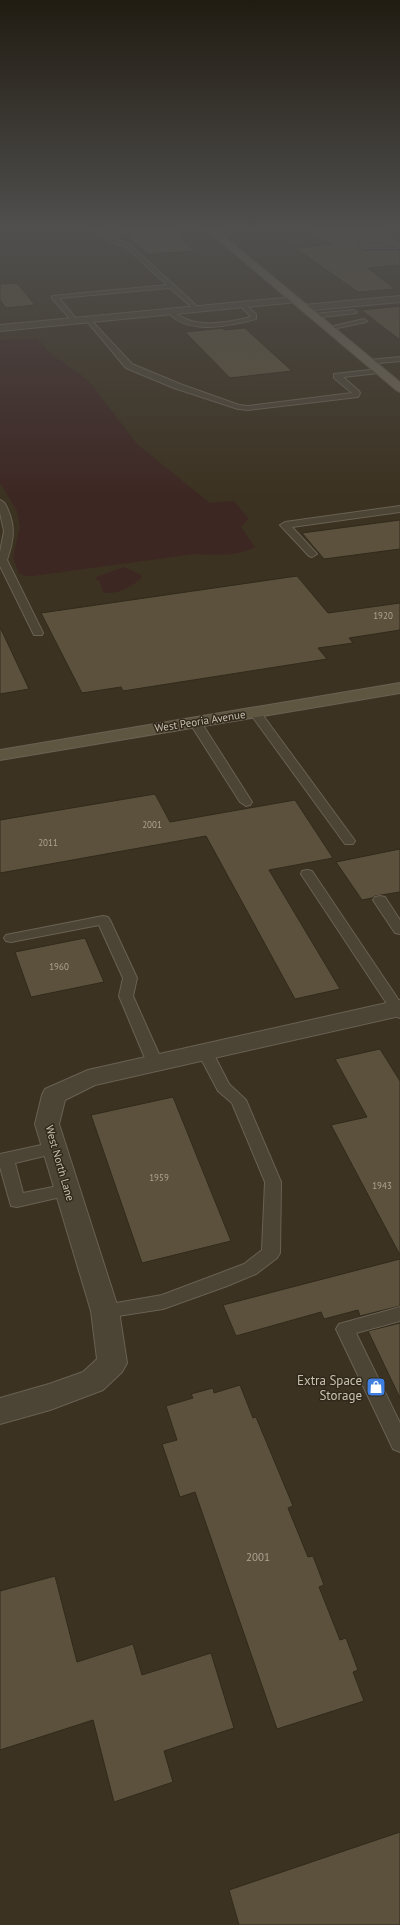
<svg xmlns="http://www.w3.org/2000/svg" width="400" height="1925" font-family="'PT Sans',sans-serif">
<rect width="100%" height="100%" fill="#3c3221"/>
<!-- green -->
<path fill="#3d2723" d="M37,338l14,16 29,20 12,11 45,59 73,59 24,-2 15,18 -8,8 14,20c-18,10 -41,8 -61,7l-161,22h-8l-6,-3 -6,-16 7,-30 -3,-16 -17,-28v-143z
M124,567l17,8 1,3c-10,8 -26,18 -39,14l-3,-10 -5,-4c3,-2 26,-10 29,-11z"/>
<!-- building -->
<path fill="#5b513c" stroke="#322a1c" d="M120,227h49l26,24 -48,3z
M306,227h26l32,23h36v15l-32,3 27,21 -37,3 -63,-44 36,-3z
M343,227h32l25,16h-33z
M17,283l18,22 -29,3 -6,-8v-16z
M400,306v34l-39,-30z
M223,328l1,2 21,-2 47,43 -62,7 -45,-46z
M400,520v29l-76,10 -22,-26z
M297,576l31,37 72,-10v27l-51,8 4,5 -35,5 9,11 -204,32 -2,-4 -39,6 -41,-80z
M0,627l29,62 -29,5z
M155,794l15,28 125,-22 38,58 -64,12 71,119 -45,10 -89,-163 -206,37v-53z
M400,849v43l-25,4 -3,2 -10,2 -26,-38z
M85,938l19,44 -73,15 -16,-45z
M380,1049l20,32v174l-69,-130 36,-8 -32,-58z
M173,1097l58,144 -89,22 -51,-148z
M400,1259v47l-40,10 -2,-6 -34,9 -3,-7 -85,24 -13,-31z
M400,1323v75l-32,-67z
M240,1385l13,33 3,-1 37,89 -5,2 20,49 5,-1 11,29 -5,2 21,53 6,-2 12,32 -5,2 11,29 -87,28 -82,-237 -15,5 -18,-53 15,-4 -11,-34 27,-8 -2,-4 22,-6 1,5z
M55,1576l22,86 56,-18 9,31 69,-22 23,75 -70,23 9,31 -59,20 -21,-82 -93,30v-159z
M400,1832v93h-161l-10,-35z"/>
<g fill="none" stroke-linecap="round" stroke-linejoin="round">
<!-- lane casing -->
<g stroke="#696153" stroke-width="2">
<path id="lane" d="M89,227h7l16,11 18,7 69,63v2h-4l-25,-22 -111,10 19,23 -5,1 -21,-24v-2l115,-11 -41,-38 -18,-7z
M333,227h7l27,18 33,-1v4h-36z
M242,302l14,12v5c-27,7 -69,17 -89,-8l5,-1c20,20 54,13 79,7l-12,-13z
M354,310l3,2 -1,1 -42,5 -3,-2 3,-2z
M88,317l44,47 48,20 59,21 9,1 104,-13 -18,-15v-4l45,-5 4,2 -4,2 -36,4 16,14 1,2 -2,4 -110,13 -10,-1 -64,-21 -48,-20 -40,-48 -1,-1z
M364,319l3,2 -1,1 -38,8 -3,-2z
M400,357v4l-31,3 -4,-2 4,-2z
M0,500c5,2 6,5 8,10 8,18 5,32 -1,50l36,73 -1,2h-8l-1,-2 -33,-67v-14l4,-21 -4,-18z
M400,506v6l-108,15 25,27 -5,3 -3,-1 -29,-31 5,-3z
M255,709l4,1 94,128 2,3 -2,3h-8l-96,-132z
M195,719l6,3 51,80 -2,3 -4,1 -6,-4 -51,-80z
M307,870l5,1 88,131v16l-5,-2 -94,-142 1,-3z
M380,896l5,1 15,23v14l-5,-1 -22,-33 2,-3z
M103,916l5,1 2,3 27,58 -4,18 30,67 -3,4 -5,1 -5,-1 -3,-4 -28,-67 4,-18 -24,-53 -88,17 -5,-1 -2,-3 2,-3 5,-1z
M205,1046l5,1 19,37 17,16 35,82 -1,71 -3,5 -21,16 -29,12 -64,23 -58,9 -6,-2 -3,-5 3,-5 63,-11 82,-31 18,-14 3,-68 -33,-79 -14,-12 -21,-40 3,-4z
M55,1142l6,2 2,4 -2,4 -46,11 8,30 45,-9 6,2 2,4 -2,4 -57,13 -6,-1 -11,-39v-13z
M400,1307v14l-44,12 44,90v29l-7,-3 -57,-120 3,-5z"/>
</g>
<!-- street casing -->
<g stroke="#696153" stroke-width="2">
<path id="street" d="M400,296v6l-96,9 -5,-3 5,-3z
M294,297l4,1 1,2 -1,2 -298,29v-6z
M400,1000v16l-305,69 -30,15 -6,24 60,187 8,52 -5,9 -19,18 -53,20 -50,14v-26l49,-14 34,-12 14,-13 -6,-48 -56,-187 7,-29 3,-6 43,-19z"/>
</g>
<!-- secondary casing -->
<g stroke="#696153" stroke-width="2">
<path id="secondary" d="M400,683v10l-400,67v-10z"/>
</g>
<!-- primary casing -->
<g stroke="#585041" stroke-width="2">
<path id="primary" d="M203,227h10l187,155v10l-4,-2z"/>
</g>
<!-- lane -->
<use href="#lane" fill="#4c4435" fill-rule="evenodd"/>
<!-- street -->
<use href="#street" fill="#4c4435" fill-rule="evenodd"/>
<!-- secondary -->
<use href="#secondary" fill="#5f5642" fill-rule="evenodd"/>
<!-- primary -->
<use href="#primary" fill="#6c6352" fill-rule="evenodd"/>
</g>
<!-- sky -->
<linearGradient id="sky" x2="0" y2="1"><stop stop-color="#211c12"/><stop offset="0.46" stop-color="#504f4e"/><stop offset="1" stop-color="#504f4e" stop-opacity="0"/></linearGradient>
<rect width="400" height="497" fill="url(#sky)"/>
<!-- icons -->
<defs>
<g id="shop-square" transform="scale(1)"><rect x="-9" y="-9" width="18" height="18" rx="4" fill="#3f7fe0" stroke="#30281a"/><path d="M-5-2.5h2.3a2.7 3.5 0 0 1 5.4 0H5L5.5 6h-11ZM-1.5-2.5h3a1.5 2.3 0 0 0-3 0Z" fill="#fff"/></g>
</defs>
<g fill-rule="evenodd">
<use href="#shop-square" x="376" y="1387"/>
</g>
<g text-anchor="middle" stroke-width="3" stroke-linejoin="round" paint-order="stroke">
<!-- number labels -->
<g font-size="9" fill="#ada493">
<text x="383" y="619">1920</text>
<text x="152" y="828">2001</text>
<text x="48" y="846">2011</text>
<text x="59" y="970">1960</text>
<text x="159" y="1181">1959</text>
<text x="382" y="1189">1943</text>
</g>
<!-- street labels -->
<g font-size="11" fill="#c8c0b0" stroke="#30281a">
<text transform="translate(200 721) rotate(-9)" y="4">West Peoria Avenue</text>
<text transform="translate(60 1163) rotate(74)" y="4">West North Lane</text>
</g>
<!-- near-number labels -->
<g font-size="11" fill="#ada493">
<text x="258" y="1561">2001</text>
</g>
<!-- near-poi labels -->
<g font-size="13" fill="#c8c0b0" stroke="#30281a" text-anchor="end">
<text x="362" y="1385">Extra Space<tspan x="362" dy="15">Storage</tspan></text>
</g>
</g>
</svg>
